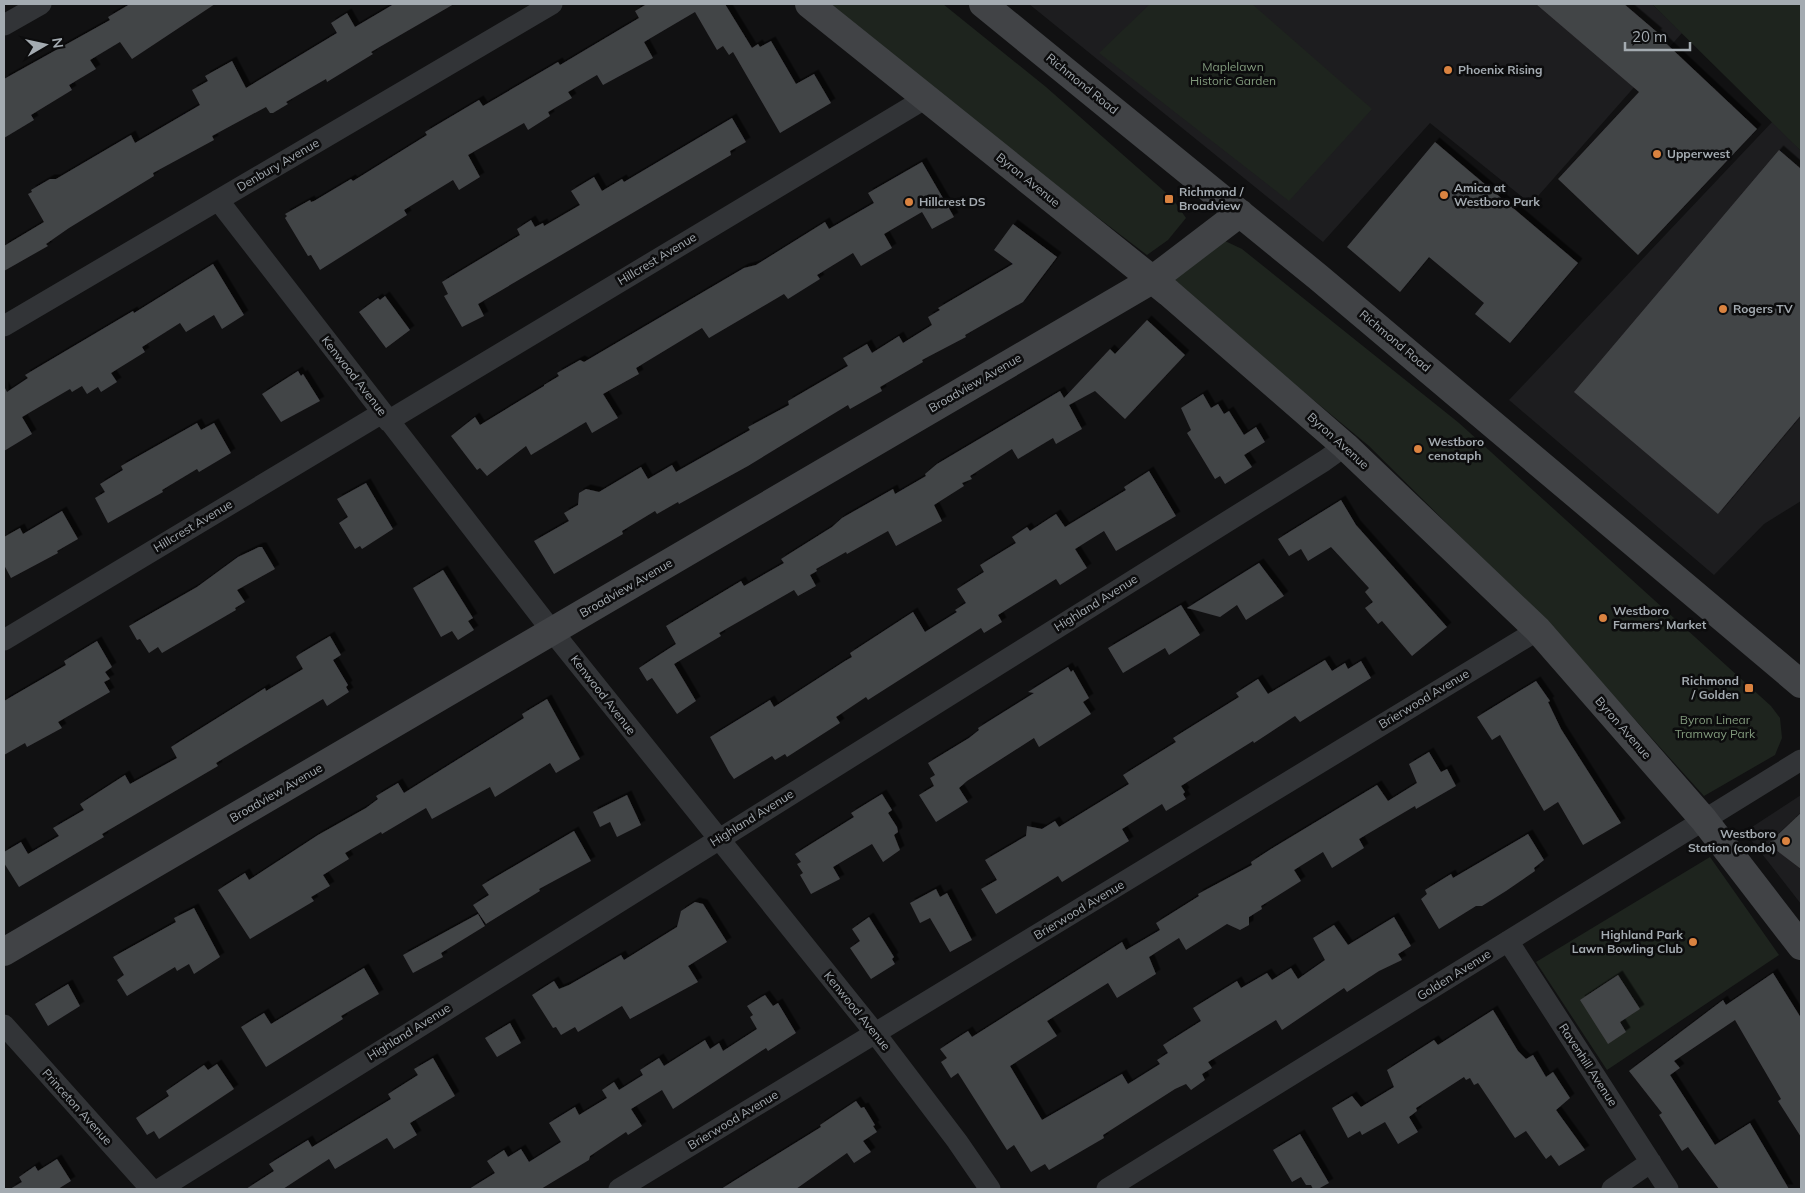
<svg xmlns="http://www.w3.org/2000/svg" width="1805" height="1193" font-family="Mulish,sans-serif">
<defs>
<filter id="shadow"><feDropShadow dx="4.5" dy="-4.5" stdDeviation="0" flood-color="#0009"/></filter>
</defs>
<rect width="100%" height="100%" fill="#111112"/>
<!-- built -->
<path fill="#1d1d1f" d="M1029,4h623l30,29 -151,171 -101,-81 -107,119z
M1773,121l28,30v350l-37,23 -50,51 -205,-175z
M1801,795v109l-53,-68 4,-9z"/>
<!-- green -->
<path fill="#1e241e" d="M825,4h118l103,83 126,111 14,20 -18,22 -21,15 -206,-157z
M1150,4h102l120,105 -83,92 -190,-148z
M1652,4h149v147z
M1225,241l17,8 217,174 312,283 9,12 2,20 -7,17 -71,41 -148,-164 -187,-186 -198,-164z
M1710,857l69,98 -172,115 -71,-108z"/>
<!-- building -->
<path fill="#434447" filter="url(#shadow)" d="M130,4h85l-83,55 -12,-17 -30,18 6,9 -27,16 3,5 -41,25 3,5 -30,18v-59l106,-59 -2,-3z
M394,4h60l-83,48 2,2 -46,28 -1,-3 -40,23 2,2 -15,9h-3l-4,-6 -54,29 2,4 -61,33 1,3 -85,52 -23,16 2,2 -44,25v-25l40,-24 -16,-28 4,-2 -1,-2 19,-11h6l75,-44 4,8 65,-38 -8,-15 16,-9 -3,-5 27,-15 14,27 91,-55 -6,-10 16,-10 8,14z
M647,4h78l27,44 6,-4 2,3 11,-6 25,43 18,-10 17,29 -51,30 -47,-81 -4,3 -6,-9 -6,4 -22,-38 -51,30 9,16 -50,27 -6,-10 -29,17 4,6 -24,14 2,4 -22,14 -4,-7 -56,32 12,22 -21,13 -6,-10 -49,30 3,5 -87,55 -9,-15 -3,1 -23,-38 2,-2 -2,-2 25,-14 1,2 3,-1 37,-22 2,2 74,-46 -2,-3 54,-32 4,6 75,-44 2,3 79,-47 -4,-7z
M1536,4h88l34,29 -2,1 101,95 -119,126 -80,-76 81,-87z
M732,118l14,24 -16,9 1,4 -253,149 6,12 -22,11 -18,-31 4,-2 -6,-12 78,-47 -3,-6 14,-9 4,7 8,-4 1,3 36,-21 -9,-14 23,-14 8,14 20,-12 2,3z
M1435,142l143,121 -68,80 -35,-29 9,-11 -55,-46 -29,35 -53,-45z
M1779,150l22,19v246l-83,99 -144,-122z
M922,162l32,55 -22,12 -10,-17 -38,22 8,14 -31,18 -8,-13 -36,22 3,4 -32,20 -4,-5 -75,44 -7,-10 -66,40 3,6 -36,20 15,24 -26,15 -6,-11 -55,33 -5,-9 -39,30 -7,-8 -3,2 -26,-34 24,-19 5,8 64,-39v-1l15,-9 -2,-3 23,-13 4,2 160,-94 12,-3 69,-43 4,7 45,-26 -6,-10z
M1013,224l44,33 -34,45 -58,33 1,2 -44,23 1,2 -43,25 2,4 -32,18 -2,-4 -100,61 -69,38 -1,-2 -21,12 -2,-3 -33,20 1,3 -69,40 -20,-33 35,-20 -5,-8 14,-8 1,-12 7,-4 13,3 42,-25 7,12 24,-14 4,7 74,-42 -2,-3 41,-22 -1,-4 60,-35 -5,-8 24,-14 5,9 27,-17 4,7 29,-18 -4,-8 12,-7 -2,-2 75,-44 -19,-14z
M213,264l31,51 -22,14 -8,-14 -28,17 -6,-9 -38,24 3,5 -34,21 6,9 -16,10 -3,-5 -11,7 -5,-8 -10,6 -2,-3 -48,28 10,17 -28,17v-65l3,6 21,-14 -3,-3 108,-64 1,2z
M385,296l25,34 -24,18 -27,-36 19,-14 2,2z
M1147,320l38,35 -60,64 -30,-28 -26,14 13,24 -26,15 -3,-6 -35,21 -6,-10 -42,27 2,3 -10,4 2,3 -30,19 8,16 -46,25 -8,-15 -41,23 -1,-2 -30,17 1,2 -7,4 6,11 -18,10 -4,-6 -75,43 2,3 -47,28 22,37 -19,13 -25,-36 -5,3 -8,-13 37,-24 -10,-18 75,-45 3,5 40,-23 -3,-4 51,-32 10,-9 51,-29 2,5 31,-18 -1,-2 12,-10 123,-73 4,7 46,-49 5,5z
M298,371l3,5 2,-2 17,27 -39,21 -19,-28z
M1203,394l8,14 7,-4 6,10 5,-3 15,24 12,-8 9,15 -21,13 8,12 -27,17 -5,-8 -5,3 -28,-46 4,-3 -10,-22z
M197,423l4,7 13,-7 17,30 -32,19 -2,-3 -35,21 1,2 -55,31 -13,-25 10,-6 -5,-8 23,-14 -2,-4z
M1149,471l27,45 -60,35 -12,-20 -29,18 12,19 -27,17 -4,-6 -58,36 4,7 -18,11 -3,-5 -113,72 -2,-3 -30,20 4,6 -53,34 -2,-3 -10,6 -3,-4 -38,23 -5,-7 -19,-35 60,-37 4,7 71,-46 7,-4 -2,-4 63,-41 12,20 32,-20 -2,-2 11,-7 -9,-14 27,-17 -4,-7 36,-22 -4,-6 15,-10 3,4 26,-17 9,13 61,-37 -2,-3z
M366,483l27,46 -31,20 -2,-3 -5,3 -16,-26 9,-6 -11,-18z
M1341,500l15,25 91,102 -35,29 -30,-35 -4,3 -13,-16 8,-6 -8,-10 4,-4 -38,-41 -23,14 -7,-12 -12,7 -11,-17z
M62,511l16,28 -21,12 1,2 -47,25 -7,-13v-28l16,-9 3,6z
M259,547h3l13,22 -38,21 8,12 -10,6 1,2 -74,43 -4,-6 -9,6 -9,-14 -3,1 -8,-14 68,-39 41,-30z
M1259,563l25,33 -38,24 -9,-15 -17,12 -33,-9z
M443,570l30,48 -5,3 6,9 -16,10 -6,-9 -11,6 -28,-49z
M1181,605l19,30 -31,20 -4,-7 -42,25 -15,-25z
M330,636l11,19 -8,5 15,25 -2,2 3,5 -22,14 -4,-7 -107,64 2,3 -116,68 2,3 -85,50 -15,-24v-11l17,-10 7,12 31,-18 -6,-8 31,-18 -4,-6 45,-29 5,9 47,-26 -6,-11 94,-59 1,3 37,-22 -7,-12 2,-2z
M97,641l15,26 -7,5 5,7 -6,3 6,10 -52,30 4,6 -35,19 -2,-4 -21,12v-54l62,-36 -2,-4z
M1325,660l7,11 13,-8 3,6 13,-8 10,17 -71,44 -5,-6 -41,27 -1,-2 -72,45 4,6 -2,2 3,5 -20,12 -4,-7 -40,25 7,12 -67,41 -4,-6 -62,38 -15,-25 16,-9 -12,-20 41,-24 1,-10 15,3 13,-8 4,6 70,-43 -6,-9 53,-33 -3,-4 66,-41 -3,-4 22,-14 10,15z
M1068,667l3,5 2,-2 16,28 -6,4 8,12 -52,33 -5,-9 -67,43 -8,7 9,14 -32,20 -17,-27 15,-9 -4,-8 5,-3 -7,-12 41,-25 10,-8 -1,-2 56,-35 -6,-1z
M1536,681l14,20 -2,1 13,27 60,94 -38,22 -25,-43 -14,9 -44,-76 -8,5 -15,-23z
M547,699l33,60 -24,14 -6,-10 -55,34 -5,-10 -58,32 -6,-11 -44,26 -1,-2 -36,21 4,6 -26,16 7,11 -19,11 3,4 -64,38 -32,-49 27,-17 4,7 69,-45 48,-27 12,-9 -2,-3 22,-13 6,10 120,-75 -2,-4z
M1429,752l12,20 6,-3 9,17 -40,23 -1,-3 -56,33 5,9 -32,20 -9,-16 -29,18 7,11 -40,25 1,3 -13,8v8l-9,5 -13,-6 -41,26 -7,-12 -30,19 7,17 -39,24 -9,-15 -61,38 10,15 -47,30 32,54 80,-46 6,10 32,-20 -3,-4 11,-7 -5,-8 38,-24 -8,-13 44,-27 4,7 26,-15 5,7 19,-12 7,11 27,-19 -12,-22 21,-13 14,20 46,-28 17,29 -13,8 4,6 -23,11 -32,21 -3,-4 -62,42 -6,-10 -68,42 4,6 -10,6 3,6 -14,10 -5,-6 -11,5 -72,46 1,3 -55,32 -4,-6 -14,8 -17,-27 -7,5 -49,-77 -7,5 -10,-16 6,-4 -7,-9 28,-18 4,6 150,-95 4,8 34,-20 -4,-7 43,-27 -1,-2 54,-29 -1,-3 20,-13 106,-64 11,16 29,-18 -8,-19z
M882,794l10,16 -4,3 9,14 1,5 -4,3 6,15 -17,12 -11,-18 -39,23 7,12 -29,15 -11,-19 3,-2 -6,-9 4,-2 -6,-8 59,-37 -3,-4z
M627,795l14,30 -24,12 -7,-15 -10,5 -7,-15z
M1801,813v56l-33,-25z
M574,831l17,30 -52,28 1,2 -54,33 -13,-19 16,-10 -7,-10z
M1528,834l16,26 -10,8 1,3 -29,20 -24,15h-6l-37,23 -18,-30 6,-5 -2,-4 26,-16 2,4z
M936,889l4,8 7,-4 25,47 -22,12 -20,-34 -10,5 -10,-20z
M695,902l8,2 24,38 -39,24 10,16 -68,37 -8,-13 -44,26 -3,-5 -14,8 -5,-8 -3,1 -21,-33 22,-14 5,8 10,-4 52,-30 3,5 53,-33 4,-16z
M194,908l26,49 -26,17 -5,-10 -12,7 -2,-4 -48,29 -10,-16 7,-5 -11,-18 63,-35 -2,-4z
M478,914l7,12 -44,27 2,4 -30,16 -10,-18z
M869,917l25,40 -2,2 3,5 -24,15 -21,-31 10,-7 -8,-12z
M364,968l15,26 -38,22 2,3 -77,48 -25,-40 23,-14 7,11z
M1773,973l28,45v119l-23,-36 3,-2 -46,-79 -61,41 6,7 -10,7 45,70 35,-22 39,66h-70l-31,-42 -6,4 -23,-36 3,-2 -33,-42 94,-71 3,5z
M1618,975l22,34 -20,13 6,10 -18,12 -28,-44z
M68,984l12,22 -32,20 -13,-22z
M765,995l8,11 5,-3 18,30 -28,18 -2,-3 -93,61 -11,-19 -31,19 11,17 -14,9 -2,-3 -36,24 -1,4 -48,29h-72l26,-16 -8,-12 17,-11 4,7 13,-8 8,13 32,-20 -12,-19 26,-16 4,8 23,-14 5,-3 -5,-8 12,-8 5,8 24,-15 -3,-5 19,-12 5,8 41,-26 5,9 9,-6 4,8 34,-22 -7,-12 3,-2 -6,-9z
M1493,1010l25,41 8,8 7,-4 13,22 7,-5 17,26 -14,12 29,40 -26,16 -8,-11 -5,4 -20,-28 -11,7 -37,-55 -4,2 -4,-7 -4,2 -2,-3 -48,31 1,3 -8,6 9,15 -20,12 -13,-22 -23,13 -2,-4 -12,7 -16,-30 20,-12 9,11 33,-20 -7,-17 47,-30 4,5z
M510,1023l11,20 -24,14 -12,-19z
M433,1058l22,38 -45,27 7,12 -23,14 -7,-11 -52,31 -6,-10 -46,30h-37l28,-18 -5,-7 39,-24 4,7 79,-48 -3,-5 30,-19 -4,-6z
M217,1064l17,25 -75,50 -5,-8 -7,4 -11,-17 33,-22 -3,-5 38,-26 4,5z
M856,1101l5,7 3,-1 11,18 -2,1 4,6 -14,9 8,11 -17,11 -7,-10 -51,36h-75l100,-62 -1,-2z
M1300,1134l29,49 -11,6h-5l-2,-4h-5l-5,-8 -9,5 -19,-32z
M57,1159l14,22 -13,8h-48l12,-7 -3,-5 16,-11 3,5z"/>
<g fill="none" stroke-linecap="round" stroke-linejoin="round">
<!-- street -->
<path stroke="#323437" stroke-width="21" d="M4,25l37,-21
M218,200l334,431 323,402 82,108 33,48
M4,326l548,-322
M388,421l538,-323
M4,640l378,-227
M1508,941l160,248
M4,1025l147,164
M160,1189l1164,-728 21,-15
M619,1189l919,-559
M1107,1189l694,-429
M1612,1189l39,-27"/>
<!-- secondary -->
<path stroke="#414346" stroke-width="28" d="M809,4l360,289 176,153 193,184 166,190 97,126
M983,4l335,273 483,407
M4,952l1148,-672 88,-67"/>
</g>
<!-- markers -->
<g fill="#da8340" stroke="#0c0c0d" stroke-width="2">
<circle cx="1448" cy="70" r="5"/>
<circle cx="1657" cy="154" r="5"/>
<circle cx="1444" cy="195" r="5"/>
<rect x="1164" y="194" width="10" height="10" rx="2.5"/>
<circle cx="909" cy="202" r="5"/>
<circle cx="1723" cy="309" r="5"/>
<circle cx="1418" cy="449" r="5"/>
<circle cx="1603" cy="618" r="5"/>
<rect x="1744" y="683" width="10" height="10" rx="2.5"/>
<circle cx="1786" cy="841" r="5"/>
<circle cx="1693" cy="942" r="5"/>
</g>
<g text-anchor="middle" stroke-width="5" stroke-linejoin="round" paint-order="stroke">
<!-- park labels -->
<g font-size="12" fill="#829a7d" stroke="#0c0c0d">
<text x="1233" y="71">Maplelawn<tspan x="1233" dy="14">Historic Garden</tspan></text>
<text x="1715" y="724">Byron Linear<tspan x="1715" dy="14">Tramway Park</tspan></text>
</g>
<!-- poi labels -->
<g font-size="12" font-weight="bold" fill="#a4abb1" stroke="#0c0c0d" text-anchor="start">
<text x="1458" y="74">Phoenix Rising</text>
<text x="1667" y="158">Upperwest</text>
<text x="1454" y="192">Amica at<tspan x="1454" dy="14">Westboro Park</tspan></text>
<text x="1179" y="196">Richmond /<tspan x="1179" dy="14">Broadview</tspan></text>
<text x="919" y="206">Hillcrest DS</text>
<text x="1733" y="313">Rogers TV</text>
<text x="1428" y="446">Westboro<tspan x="1428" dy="14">cenotaph</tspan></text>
<text x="1613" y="615">Westboro<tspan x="1613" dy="14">Farmers' Market</tspan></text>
<text x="1739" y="685" text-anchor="end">Richmond<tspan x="1739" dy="14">/ Golden</tspan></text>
<text x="1776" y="838" text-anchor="end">Westboro<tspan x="1776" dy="14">Station (condo)</tspan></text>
<text x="1683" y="939" text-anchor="end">Highland Park<tspan x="1683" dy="14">Lawn Bowling Club</tspan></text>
</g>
<!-- street labels -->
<g font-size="12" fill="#a4abb1" stroke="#0c0c0d">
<text transform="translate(1082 84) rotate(39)" y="4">Richmond Road</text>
<text transform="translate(278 165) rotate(-30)" y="4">Denbury Avenue</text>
<text transform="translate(1028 180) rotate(39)" y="4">Byron Avenue</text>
<text transform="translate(657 259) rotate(-31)" y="4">Hillcrest Avenue</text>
<text transform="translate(1395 341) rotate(40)" y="4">Richmond Road</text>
<text transform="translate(354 376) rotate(52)" y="4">Kenwood Avenue</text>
<text transform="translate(975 383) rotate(-30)" y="4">Broadview Avenue</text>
<text transform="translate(1338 441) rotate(42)" y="4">Byron Avenue</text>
<text transform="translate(193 526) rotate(-31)" y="4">Hillcrest Avenue</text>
<text transform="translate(626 588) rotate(-30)" y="4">Broadview Avenue</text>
<text transform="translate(1096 603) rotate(-32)" y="4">Highland Avenue</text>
<text transform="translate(603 695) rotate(52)" y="4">Kenwood Avenue</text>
<text transform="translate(1424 699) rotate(-31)" y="4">Brierwood Avenue</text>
<text transform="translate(1623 728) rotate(49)" y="4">Byron Avenue</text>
<text transform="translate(276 793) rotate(-30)" y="4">Broadview Avenue</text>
<text transform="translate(752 818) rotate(-32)" y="4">Highland Avenue</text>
<text transform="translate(1079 910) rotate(-31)" y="4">Brierwood Avenue</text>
<text transform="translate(1454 975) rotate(-32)" y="4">Golden Avenue</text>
<text transform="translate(857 1011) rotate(51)" y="4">Kenwood Avenue</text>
<text transform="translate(409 1032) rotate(-32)" y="4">Highland Avenue</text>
<text transform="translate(1588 1065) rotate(57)" y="4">Ravenhill Avenue</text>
<text transform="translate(77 1107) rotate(48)" y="4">Princeton Avenue</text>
<text transform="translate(733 1120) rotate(-31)" y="4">Brierwood Avenue</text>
</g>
</g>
<!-- border -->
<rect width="1805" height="1193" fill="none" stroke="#a4abb1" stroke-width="10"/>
<!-- north arrow -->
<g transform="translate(45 45) rotate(81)" stroke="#0c0c0d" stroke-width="4" paint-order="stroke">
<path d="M0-4L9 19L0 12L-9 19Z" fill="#a4abb1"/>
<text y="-8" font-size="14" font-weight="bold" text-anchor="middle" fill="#a4abb1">N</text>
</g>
<!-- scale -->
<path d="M1625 42v8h65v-8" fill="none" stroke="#a4abb1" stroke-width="2.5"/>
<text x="1632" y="42" font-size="15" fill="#a4abb1" stroke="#0c0c0d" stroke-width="4" paint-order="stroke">20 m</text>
</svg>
